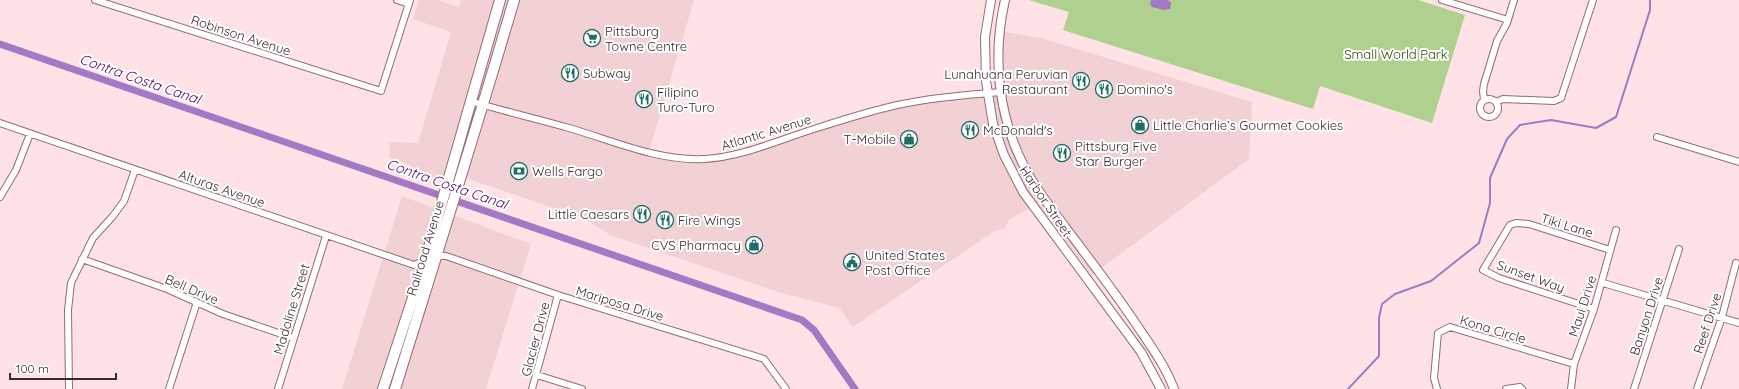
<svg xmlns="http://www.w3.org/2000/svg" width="1739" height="389" font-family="Quicksand,sans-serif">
<rect width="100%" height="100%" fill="#ffe2e5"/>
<!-- built -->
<path fill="#f2d1d5" d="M419,0h18l22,7 2,-7h233l-46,155 27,5 61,-5 136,-45 122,-20 -1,-16 1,-44 47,8 211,64 -3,57 -157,116 -55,-73 -10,8 -7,3 -12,8 -3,8 -9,1 -143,97 -14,-19 -58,-15 -171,-58 -25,-16 -119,-41 -27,2 -30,-11 1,-4 -20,-7 -1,-16 29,1 33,-111 -38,-13z
M402,196l129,48 -45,145h-144z"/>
<!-- green -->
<path fill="#afd08e" d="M1029,0h389l47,15 -33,108 -112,-37 -7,23 -250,-79 6,-18z"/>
<!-- water -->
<path fill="#a378c4" d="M1151,0h17l3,3 -1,6 -6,1 -12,-3 -2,-3z"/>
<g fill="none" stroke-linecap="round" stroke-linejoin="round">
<!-- stream -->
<path stroke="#a378c4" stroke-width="2" d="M1348,389l31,-33v-38l3,-14 13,-10 36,-13 48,-38 11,-40v-25l17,-39 13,-14 31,-5 45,8 20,-11 34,-107v-10"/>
<!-- canal -->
<path stroke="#a378c4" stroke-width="7" d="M0,44l802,276 12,10 41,59"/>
<!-- minor casing -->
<g stroke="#956b71" stroke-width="8">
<path id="minor" d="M95,0l286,91 29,-91
M397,0l12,4
M1442,0l66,20
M1480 108a9 9 0 1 1 18 0a9 9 0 1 1-18 0Z
M1484,100l-1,-9 1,-7 13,-43 10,-18 7,-23
M470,101c33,10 67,18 99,27 45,13 88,33 135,31 39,-2 77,-20 113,-31 25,-8 50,-16 76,-22 34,-8 72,-11 107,-14
M1496,102l7,-3 51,2 7,-3 32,-98
M0,123l414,142 12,-5
M1657,137l82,25
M0,197l16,-27 14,-36
M435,256h11l112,39 206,64 22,30
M82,259l85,30 56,25 70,24
M1603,283l136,40
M1594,309l-95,-31 -16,-8 27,-45 6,-2 13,1 81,26
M537,375l45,14
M69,389l-1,-79 3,-27 22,-45 20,-22 11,-15 11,-31
M169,389l28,-87
M278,389l48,-153
M532,389l26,-94
M1437,389l-3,-11 4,-45 12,-6 124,37
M1506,389l14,-2 2,2
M1571,389l3,-25 20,-55 22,-79
M1634,389l45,-140
M1697,389l25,-72 14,-54"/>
</g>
<!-- tertiary casing -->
<g stroke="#956b71" stroke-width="10">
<path id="tertiary" d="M991,0l-6,37 1,44 7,43 11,31 19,37 118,160 20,37
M1005,0c-13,56 -7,117 20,168 11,22 27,41 41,60 24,32 48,63 70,96 14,21 29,41 38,65"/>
</g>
<!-- trunk casing -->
<g stroke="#956b71" stroke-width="12">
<path id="trunk" d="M383,389l42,-128 75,-261
M395,389c40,-129 81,-259 119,-389"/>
</g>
<!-- minor -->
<use href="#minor" stroke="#fff" stroke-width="6"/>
<!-- tertiary -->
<use href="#tertiary" stroke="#fff" stroke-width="8"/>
<!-- trunk -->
<use href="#trunk" stroke="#fff" stroke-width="10"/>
</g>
<!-- icons -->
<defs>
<g id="supermarket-ring" transform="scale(0.9)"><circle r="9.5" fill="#fff" stroke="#216c67" stroke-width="1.5"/><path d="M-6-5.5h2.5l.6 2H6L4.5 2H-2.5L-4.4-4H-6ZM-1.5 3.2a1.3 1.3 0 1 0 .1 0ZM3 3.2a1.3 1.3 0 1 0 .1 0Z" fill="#216c67"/></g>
<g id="restaurant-ring" transform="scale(0.9)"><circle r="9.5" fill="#fff" stroke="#216c67" stroke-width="1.5"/><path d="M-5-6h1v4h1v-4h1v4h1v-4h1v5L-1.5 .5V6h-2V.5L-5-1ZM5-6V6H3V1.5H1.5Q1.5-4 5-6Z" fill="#216c67"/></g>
<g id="shop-ring" transform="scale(0.9)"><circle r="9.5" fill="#fff" stroke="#216c67" stroke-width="1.5"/><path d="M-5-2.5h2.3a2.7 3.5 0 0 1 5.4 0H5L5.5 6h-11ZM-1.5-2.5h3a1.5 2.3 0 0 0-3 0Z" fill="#216c67"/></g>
<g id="bank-ring" transform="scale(0.9)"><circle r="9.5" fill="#fff" stroke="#216c67" stroke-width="1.5"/><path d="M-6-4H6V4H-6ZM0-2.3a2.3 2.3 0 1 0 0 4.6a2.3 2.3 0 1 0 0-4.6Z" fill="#216c67"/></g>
<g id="civic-ring" transform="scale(0.9)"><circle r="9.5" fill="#fff" stroke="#216c67" stroke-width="1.5"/><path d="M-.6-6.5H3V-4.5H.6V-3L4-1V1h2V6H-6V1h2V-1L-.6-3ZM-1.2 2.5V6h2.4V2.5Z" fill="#216c67"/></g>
</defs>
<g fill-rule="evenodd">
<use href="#supermarket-ring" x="592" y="38"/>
<use href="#restaurant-ring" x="570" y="73"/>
<use href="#restaurant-ring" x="1081" y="81"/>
<use href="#restaurant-ring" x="1104" y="89"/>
<use href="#restaurant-ring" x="644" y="99"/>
<use href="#shop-ring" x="1140" y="125"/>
<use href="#restaurant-ring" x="970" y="130"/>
<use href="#shop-ring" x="909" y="139"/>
<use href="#restaurant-ring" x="1062" y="153"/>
<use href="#bank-ring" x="519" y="171"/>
<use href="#restaurant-ring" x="642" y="214"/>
<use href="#restaurant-ring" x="665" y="220"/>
<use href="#shop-ring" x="754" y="245"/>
<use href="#civic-ring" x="852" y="262"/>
</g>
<g text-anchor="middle" stroke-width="4" stroke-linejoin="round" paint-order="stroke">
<!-- poi labels -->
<g font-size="13" fill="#3a282b" stroke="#fff" text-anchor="start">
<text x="605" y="36">Pittsburg<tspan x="605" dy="15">Towne Centre</tspan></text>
<text x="583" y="78">Subway</text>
<text x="1068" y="79" text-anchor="end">Lunahuana Peruvian<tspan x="1068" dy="15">Restaurant</tspan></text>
<text x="1117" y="94">Domino's</text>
<text x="657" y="97">Filipino<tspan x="657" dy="15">Turo-Turo</tspan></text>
<text x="1153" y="130">Little Charlie’s Gourmet Cookies</text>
<text x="983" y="135">McDonald's</text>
<text x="896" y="144" text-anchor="end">T-Mobile</text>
<text x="1075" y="151">Pittsburg Five<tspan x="1075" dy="15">Star Burger</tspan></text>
<text x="532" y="176">Wells Fargo</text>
<text x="629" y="219" text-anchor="end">Little Caesars</text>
<text x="678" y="225">Fire Wings</text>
<text x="741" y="250" text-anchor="end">CVS Pharmacy</text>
<text x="865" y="260">United States<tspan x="865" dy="15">Post Office</tspan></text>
</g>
<!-- street labels -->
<g font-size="13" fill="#3a282b" stroke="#fff">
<text transform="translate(241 35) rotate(18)" y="5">Robinson Avenue</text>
<text transform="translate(766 132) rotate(-17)" y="5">Atlantic Avenue</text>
<text transform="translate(222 188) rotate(19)" y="5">Alturas Avenue</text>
<text transform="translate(1046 201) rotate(56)" y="5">Harbor Street</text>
<text transform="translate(1567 225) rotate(17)" y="5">Tiki Lane</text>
<text transform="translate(425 248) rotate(-73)" y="5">Railroad Avenue</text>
<text transform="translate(1531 276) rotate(20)" y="5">Sunset Way</text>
<text transform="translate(192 289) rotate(23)" y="5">Bell Drive</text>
<text transform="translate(620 303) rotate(17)" y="5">Mariposa Drive</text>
<text transform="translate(1582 306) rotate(-72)" y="5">Maui Drive</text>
<text transform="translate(291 309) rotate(-73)" y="5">Madoline Street</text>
<text transform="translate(1646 316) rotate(-72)" y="5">Banyon Drive</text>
<text transform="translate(1707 323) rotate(-72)" y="5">Reef Drive</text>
<text transform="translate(1493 329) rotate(17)" y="5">Kona Circle</text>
<text transform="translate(535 339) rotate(-75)" y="5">Glacier Drive</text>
</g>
<!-- park labels -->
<g font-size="13" fill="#2f470a" stroke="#fff">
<text x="1396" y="59">Small World Park</text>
</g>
<!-- water labels -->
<g font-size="14" font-style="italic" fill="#460466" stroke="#fff">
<text transform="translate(140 79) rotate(19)" y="5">Contra Costa Canal</text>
<text transform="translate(447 184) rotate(19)" y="5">Contra Costa Canal</text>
</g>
</g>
<!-- scale -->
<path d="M10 373v6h106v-6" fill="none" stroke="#3a282b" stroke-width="2"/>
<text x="16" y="373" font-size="12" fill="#3a282b" stroke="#ffffff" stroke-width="3" paint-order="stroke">100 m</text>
</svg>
